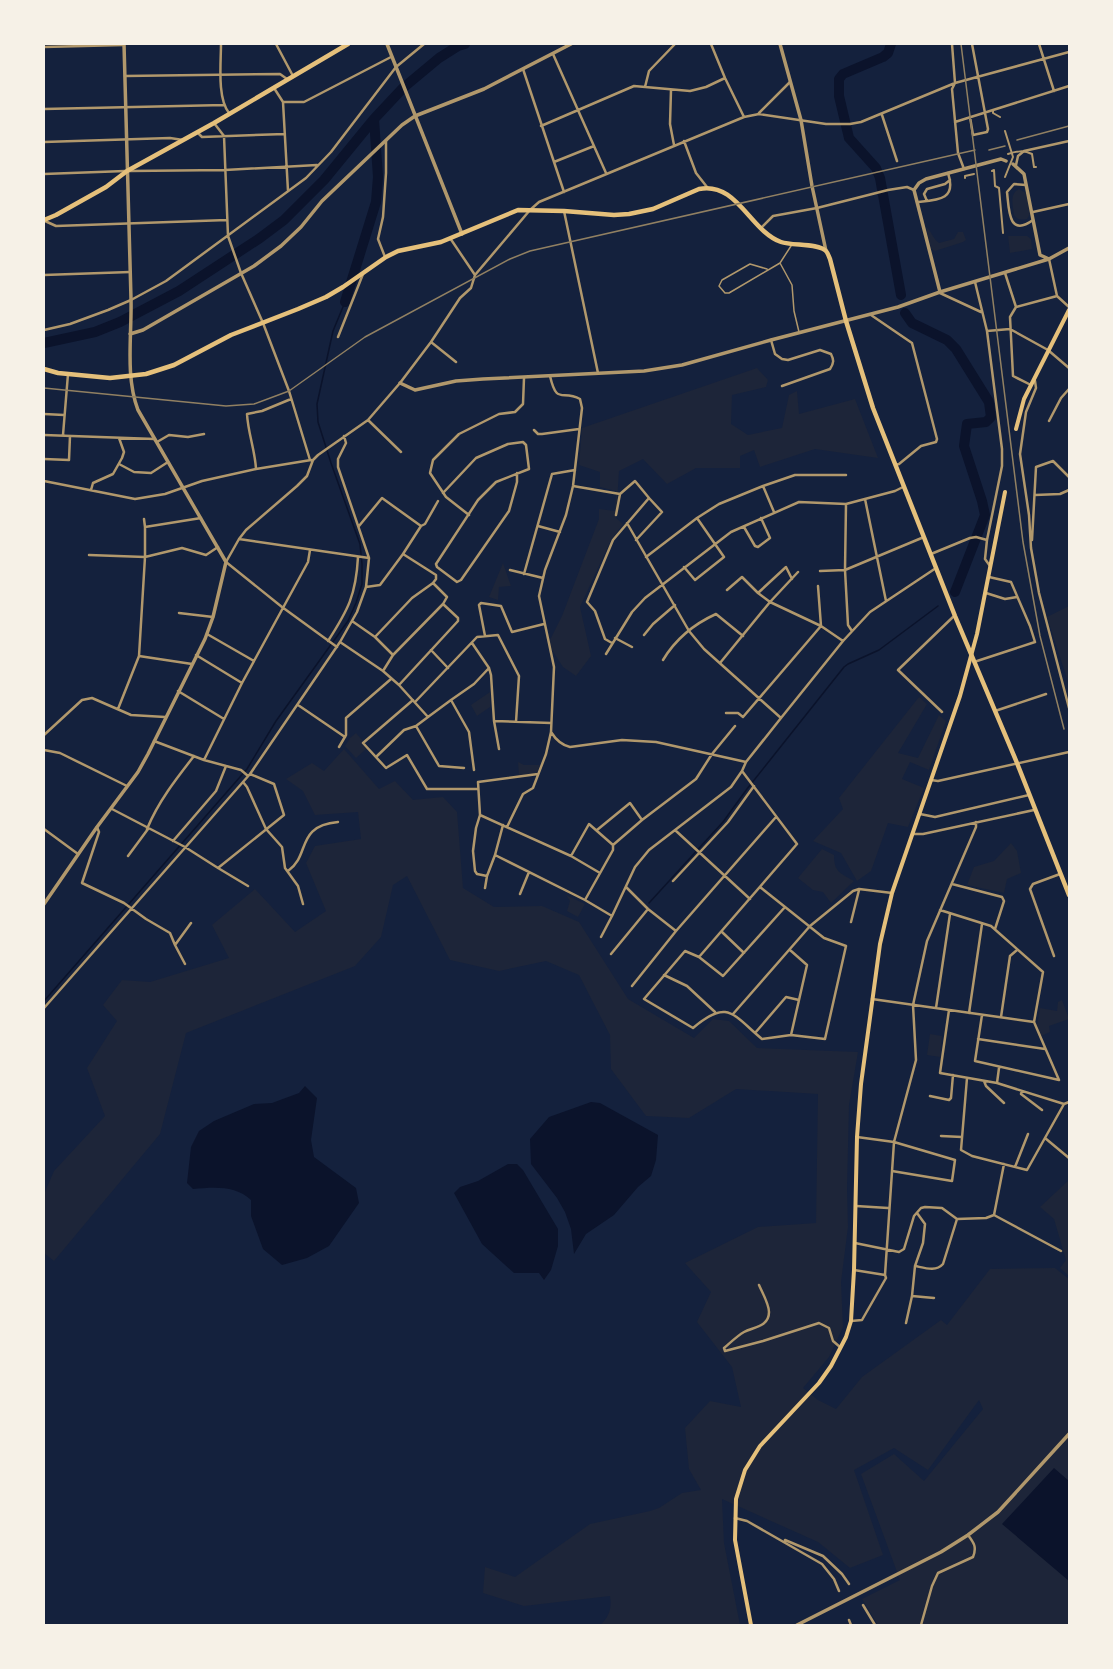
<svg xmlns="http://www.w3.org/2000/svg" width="1113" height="1669" font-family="Barlow,sans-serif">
<rect width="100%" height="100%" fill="#14213d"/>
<!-- green -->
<path fill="#1d2539" d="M1019,189l7,4 4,21 -3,5c-5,1 -10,1 -13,-4 -1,-9 -5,-21 5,-26z
M926,227c5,3 7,12 13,16l15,-4 4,-7h5l3,8 -3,2 -28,9 -4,-2z
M1008,236h19l4,3 1,10 -22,4z
M757,368l11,12 -2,7 -34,8 -1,29 17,11 34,-7 7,-33 8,-4 2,23 56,-15 23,59 -63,-9 -55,18 -6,-17 -14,6v12h-44l-29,16 -24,-25 -24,12 -3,47 7,6 -12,16 -31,67 11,49 -15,20 -13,-9 -15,-23 14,-28 37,-97v-10l16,2 1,-20 -16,-4v-15l-21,-7 3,-37z
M503,563l8,23 -12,1 -1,13 -9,-3z
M1069,606v79l-22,-68z
M490,692v15l-13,9 -6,-11z
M919,697l8,7 -29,49 20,5 21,-43 7,6 -17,49 -19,-8 -8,17 22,9 -16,39 -20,-4 -17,48 -14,10 -16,-28 -28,-12 30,-32 -4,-11z
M356,733l7,8 -2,2 5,6 -10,9 -11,-12 5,-8z
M344,749l35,40 16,-8 18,19 30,-3 14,15 6,76 31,19 48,-1 37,16 49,77 66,39 19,-19 16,2 28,27 101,4 -9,53 -2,84 1,38 -7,55 2,45 -14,30 -26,31 15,12 18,9 26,-32 79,-57 6,5 43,-56 65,-1 14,11v346h-191l-16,-26 38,-19 -39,-106 33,-20 30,27 59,-72 -4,-9 -51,70 -34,-22 -40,22 29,85 -33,13 -32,-26 -96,-43 2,44 16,82h-140c9,-7 12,-17 10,-29l-86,10 -41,-13 2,-26 30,10 75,-53 60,-13 9,-3 23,-15 19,-3 -12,-21 -4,-41 25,-27 31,6 -9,-40 -35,-45 14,-30 -26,-29 73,-36 58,-4 2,-129 -82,-5 -47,29 -43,-2 -35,-47 -1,-34 -31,-60 -33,-14 -47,10 -49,-11 -43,-84 -14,9 -12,52 -26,29 -169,67 -26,101 -106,127 -10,-8v-59l10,-23 51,-55 -18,-48 30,-47 -14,-16 19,-25 28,2 79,-24 -17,-33 43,-36 40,43 31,-21 -20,-48 9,-17 46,-7 -3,-27 -43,3 -12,-24 -17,-12 26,-16 12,8z
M518,762l6,3h16l-3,9 -18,1z
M1011,843l6,8 4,22 -14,6 -3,14 -37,-8 7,-18 20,-6z
M822,849l12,6c0,17 6,18 20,26l-23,22 -8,-11 -10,-2 -15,-12z
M566,895l19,9 -7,13 -11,-6 3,-10z
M1062,1000l7,19 -20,7 1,6 -9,4 -4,-11 3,-17 17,3 1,-9z
M930,1034l12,2 -2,21 -13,-2z
M1069,1180v96l-9,-8 6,-8 -12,-41 -14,-12z"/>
<!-- water -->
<path fill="#0b132b" d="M305,1086l12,12 -6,42 3,17 42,31 3,15 -30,43 -22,12 -25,7 -19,-16 -12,-33v-16c-15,-15 -38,-13 -58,-11l-6,-6 4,-36 8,-16 15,-10 40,-17 18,-1 27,-10z
M591,1102l9,1 58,32 -2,25 -5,16 -13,11 -24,28 -28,19 -12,20 -3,-25 -6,-17 -8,-14 -26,-34 -1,-25 19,-22z
M508,1164h9l6,6 35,59v17l-7,24 -7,10 -5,-7h-25l-32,-29 -28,-51 6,-6 18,-6z
M1054,1468l15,13v100l-67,-57z"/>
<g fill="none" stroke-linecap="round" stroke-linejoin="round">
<!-- stream -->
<path stroke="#0b132b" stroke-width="1.5" d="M649,903l74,-81 24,-33 97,-122 4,-3 31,-14 59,-44
M44,1001l203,-232 29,-48 72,-100 8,-18 6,-19v-20l-2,-20 -29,-81 -13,-41 -1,-18 16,-73 12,-29"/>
<!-- river -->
<path stroke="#0b132b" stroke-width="10" d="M891,44l-3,9 -5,4 -40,17 -4,5v17l10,42 27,30 4,10 21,117
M345,302l31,-100 2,-25 -4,-58
M905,313l7,10 35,17 9,9 33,53 2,15 -5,5 -19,2 -3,22 18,55 3,14 -30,77
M44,343l51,-11 25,-10 59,-31 81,-53 24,-18 40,-40 50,-61 29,-31 36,-30 19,-12 7,-2"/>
<!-- service -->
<path stroke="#b1986c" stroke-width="1.5" d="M780,263l12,22 2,26 5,21
M767,269l-17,-5 -28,16 -3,6 6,7h4l51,-30 11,-17"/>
<!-- pedestrian -->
<path stroke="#b1986c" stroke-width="2" d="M993,110v3l7,4
M1008,154c9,-3 16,-4 24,0l2,13h2
M992,171l2,-1 1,16 4,2 4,45
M1005,177l8,-20 -8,-26
M965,178v-2l9,-2"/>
<!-- minor -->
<path stroke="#b1986c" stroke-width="2.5" d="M221,44c0,19 -4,54 8,69
M276,44l17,32
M711,44l14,34 19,39
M952,44l3,39 -3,6 6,64 6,16
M1039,44l15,47
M44,47l80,-2
M553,54l53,119
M523,69l41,123
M125,76l155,-2 7,5
M645,87l4,-16 26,-27
M274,88l9,14 5,89
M671,90l-1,34 4,21
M283,102h21l87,-45
M44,109l180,-4
M759,113l31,-31
M882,115l15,46
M970,117l3,18 14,-3 1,-3 -16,-85
M955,122l114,-36
M214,123l10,13 4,100 13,37 22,50 26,68 21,69
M541,126l93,-40 56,5 16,-4 19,-9
M197,132l5,5 83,-3
M684,141l12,32 11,14
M44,142l126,-4 13,2
M554,162l40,-16
M1016,165l2,-9 6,-5 45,-10
M130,171l95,-1 92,-5
M44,174l81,-3
M1026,185l-12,-1 -7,8c2,17 1,46 26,28
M927,201l-3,-7 3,-5 18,-5 5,-4
M917,202c21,-2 40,-2 31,-29
M564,211l34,162
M1033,212l36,-8
M45,221l11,5 171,-6
M761,228l12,-12 44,-8 71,-18 19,-3 7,3
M450,238l25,37
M385,257l-7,-18 5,-22 3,-44v-32
M1049,259l8,37 12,11
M1005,273l11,34
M44,275l86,-3
M975,282l12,49 15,118v17l-15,74 -2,19 5,7
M940,293l41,19
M871,315l41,28 25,96 -1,3 -15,4 -22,18 -4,1
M44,330l26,-6 38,-14 23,-10 35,-19 140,-103 25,-26 65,-85 28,-23
M987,331l23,-2 38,21 21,18
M338,337l25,-63
M771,340l4,14 7,5 6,1 32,-10 11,4c3,6 3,9 -1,15l-48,17
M431,342l25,20
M1035,381l1,7 -10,24 -6,42 9,61 2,33 8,45 30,115
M1031,385l-18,-9 -3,-59 6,-10 41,-11
M44,414l20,1
M368,420l33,32
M1049,421l12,-23 8,-9
M534,430l4,4h4l37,-5
M44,435l111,4
M63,435l5,-61
M157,442l12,-7 19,2 16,-3
M44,459l25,1 1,-24
M119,464l15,8 17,1 17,-11
M256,469c-1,-19 -8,-36 -9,-55l15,-3 29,-12
M44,481l91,18 30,-5 37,-13 54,-12 55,-9
M573,486l47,8 -4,21
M763,486l32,-11h51
M91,490l2,-7 20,-9 9,-16 2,-6 -5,-14
M443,493l33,-35 32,-14 15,-2 3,3 3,24 -33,13 -18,18 -42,64 1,3 20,15 4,-2 48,-69 8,-29v-9
M1035,495l25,-1 9,-4
M865,499l21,102
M846,504l-1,66 3,55 4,6
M469,515l-23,-18 -16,-24 3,-13 26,-26 40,-20 16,-2 8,-8 1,-26
M144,519l1,8
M627,523l62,108 15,18 77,69
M359,526l23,-28 39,28
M538,526l22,6
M744,527l11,19 3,1 12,-9 -9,-20
M239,539l130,19
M636,540l26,-28 -13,-14
M1032,540l4,-73 17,-6 16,16
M403,554l18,-28 4,-2 13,-23
M931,554l39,-16 6,-1 11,3
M89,555l56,2 37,-9 24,7 12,-8
M646,557l51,-39 22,-14 44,-18 11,26
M684,567l11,13 29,-23 -27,-39
M510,570l33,8
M820,571l25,-1 79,-33
M524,574l28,-100 23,-4
M792,579l-6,-12 -28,26 12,9 51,24 22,15
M366,587l14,-2 23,-31 33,21v4l-3,4 14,14 -4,7 -50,51 -10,16
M727,590l15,-13 16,16
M986,593l19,6 12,-2
M179,613l34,4
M352,621l23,16 18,18
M207,634l47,27
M644,635l9,-11 22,-19
M485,636l-6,-31 2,-2 20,3 11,26 32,-8
M375,637l37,-39 21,-15
M615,638l17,9
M328,641c20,-31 28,-46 30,-84
M340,642l43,29 16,14 29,32 23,-17 18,32 5,38
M472,643l17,25 2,7 3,46 5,28
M612,643l-7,-4 -10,-28 -8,-9 26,-62 36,-42 -14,-17 -15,13
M337,647l-55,-40 -56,-45 13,-23 7,-9 51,-44 10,-10 6,-16 5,-5 50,-35 32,-37 31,-41 29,-44 11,-10 4,-13 55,-65 9,-8 205,-85 15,-3 67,10h24l11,-2 94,-39 114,-31
M431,650l17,18
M606,654l26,-42 13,-14 86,-66 68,-30 47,2 49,-13 8,-4
M196,655l46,28
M139,656l53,8
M663,660c12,-20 31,-36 53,-46l27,22
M974,662l61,-20 -5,-16 -19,-44 -22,-5
M720,663l50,-61 28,-30
M399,685l59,-64v-3l-15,-14
M178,691l46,28
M413,700l-50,43 23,25 21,-13 20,34h51
M451,700l23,-16 15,-16
M415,702l62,-65 21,-2 21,41 -3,46
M298,705l47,32
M118,709l21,-53 6,-99v-30l56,-9
M995,711l51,-17
M942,712l-44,-42 56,-54
M726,713h12l5,4 78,-91 -3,-40
M494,721l57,2
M416,726l23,40 25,2
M551,732c5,8 10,13 19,15l52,-7 34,2 90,20
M44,735l38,-35 10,-2 39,17 34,2
M154,741l50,19 37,10 7,6
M339,747l7,-12v-17l45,-39
M44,750l16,3 67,33
M376,757l28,-27 12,-4 12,-9
M204,760l38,-77 66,-121 2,-12
M538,774l-60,8 2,33 -4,13 -3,23 2,20 2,3 10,2 8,-21 90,45 27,16 23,-49 14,-17 82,-63 11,-16 4,-9 35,-44 62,-77 27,-29 66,-44
M931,780l7,1 131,-29
M243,782l4,5 19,42 16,18 3,21 13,18 5,18
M112,809l73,38 33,21 66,-53 -10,-31 -24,-10
M920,814l15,3 94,-22
M480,815l91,41 29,17
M97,827l2,5 -17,51 42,20 22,16 24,14 5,12 16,-22
M507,827l16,-33 10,-6 13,-34 5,-22 3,-65 -15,-71 6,-26 21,-55 7,-29 9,-78 -2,-9c-18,-10 -23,7 -30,-23
M44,829l34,25
M147,829c11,-27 29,-50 47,-73
M597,830l33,-27 12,17
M675,830l75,69
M913,834h10l111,-24
M173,841l43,-50 10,-25
M495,855l8,-30
M128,856l20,-27
M571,856l18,-32 24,21
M218,868l30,18
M288,871c23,-16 7,-45 50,-49
M673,881l55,-59 26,-36
M952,884l50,13 2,4 -9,28
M626,887l22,22 28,22
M760,887l64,51 22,8 -21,93 -34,-4 -29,4c-29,-24 -34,-41 -69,-11l-49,-29 41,-48 14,6 24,19 62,-69
M485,888l2,-12
M520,894l9,-22
M585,900l28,-50v-5l29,-25 54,-41 16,-25 23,-28
M940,910l51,16 52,46 -9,50 25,58 -84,-19 7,-46
M851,922l8,-32
M722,932l22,21
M601,937l11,-21
M175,945l10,19
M790,950l17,15 -16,70
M611,954l37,-45
M1054,956l-24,-67 3,-5 27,-10
M699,957l98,-113 -55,-73
M664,975l23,11 28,26
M632,986l44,-55 100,-114
M872,999l162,23
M44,1008l206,-234 90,-132 17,-30 9,-25 3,-29 -31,-91v-8l8,-16 -2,-7
M936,1008l14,-94
M949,1010l-9,63 57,10 67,21
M969,1013l13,-89
M733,1014l77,-88 43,-35 6,-2 33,4
M1001,1017l9,-61 7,-6
M755,1033l31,-36 13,3
M978,1039l67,10
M967,1078l-6,72 11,6 55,14 37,-66 5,-2
M984,1081l2,5 18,17
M997,1083l2,-15
M1022,1091l-1,3 21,16
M930,1096l19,4 2,-2 2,-23
M941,1136l21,1
M857,1137l37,5 61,18 -3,21 -60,-10
M1045,1138l24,20
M1015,1167l13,-33
M856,1206l32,2
M994,1215l67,36
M855,1243l44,9 5,-3 10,-33 7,-8 4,-1 17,1 15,11 29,-1 8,-3 10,-51
M915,1266c10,2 21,6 28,-2l14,-45
M854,1270l31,5
M759,1285c3,7 10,19 10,27 0,15 -16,15 -25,20 -7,4 -14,11 -20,16l1,3 38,-10 56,-18 10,5 4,13 7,6
M912,1296l22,2
M851,1321l11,-1 24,-42 -1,-3 9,-133 22,-82 -3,-55 14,-64 49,-114v-5
M906,1323l6,-27 3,-30 8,-23 2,-19 -8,-11
M735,1518l12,3 75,43 12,15 5,12
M785,1540l38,16 19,18 7,10
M863,1605l12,20
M849,1620l2,5
M921,1625l11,-39 6,-13 35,-16c4,-10 1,-14 -5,-22"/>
<!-- tertiary -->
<path stroke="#b1986c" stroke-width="3.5" d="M387,44l75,190
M780,44l21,76 11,66 14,65
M1013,164l11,10 16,81 9,4
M940,292l-26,-102 5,-7 7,-4 75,-20 5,2
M130,334l13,-4 111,-64 27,-20 20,-19 21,-26 80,-76 13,-9 69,-27 87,-45
M400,383l15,7 41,-9 27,-2 161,-8 38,-6 89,-25 127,-33 42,-15 109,-33 20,-11
M44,904l53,-77 41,-55 10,-18 57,-115 8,-22 13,-55 -88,-152c-13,-34 -6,-75 -7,-111 -2,-85 -5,-170 -7,-255
M797,1625l144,-73 27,-17 30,-23 71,-78"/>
<!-- secondary -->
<path stroke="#e5c07b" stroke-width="4" d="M1016,429l8,-30 45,-89
M751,1625l-16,-85 1,-41 9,-29 15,-24 59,-63 12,-17 15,-29 5,-16 3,-51 3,-133 4,-53 19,-140 12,-51 68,-197 17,-62 28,-142"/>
<!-- trunk -->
<path stroke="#e5c07b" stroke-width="4.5" d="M44,220l12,-5 50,-28 21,-16 87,-48 134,-79
M44,369l14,4 52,5 36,-4 28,-9 57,-30 67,-26 28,-12 17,-10 43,-30 12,-6 43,-9 77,-32 46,1 50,4 15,-1 24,-5 46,-20c38,-8 51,42 82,53 11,4 37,1 45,9 2,2 3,6 4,8l16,62 27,87 82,208 62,147 52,132"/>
<!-- rail -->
<path stroke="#918062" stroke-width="1.5" d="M961,44l62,498 17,94 24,93
M1017,140l52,-14
M989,150l16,-4
M44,388l182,18 28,-2 35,-13 76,-54 145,-78 20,-8 445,-101"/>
</g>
<!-- border -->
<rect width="1113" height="1669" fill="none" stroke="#f6f1e7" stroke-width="90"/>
</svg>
